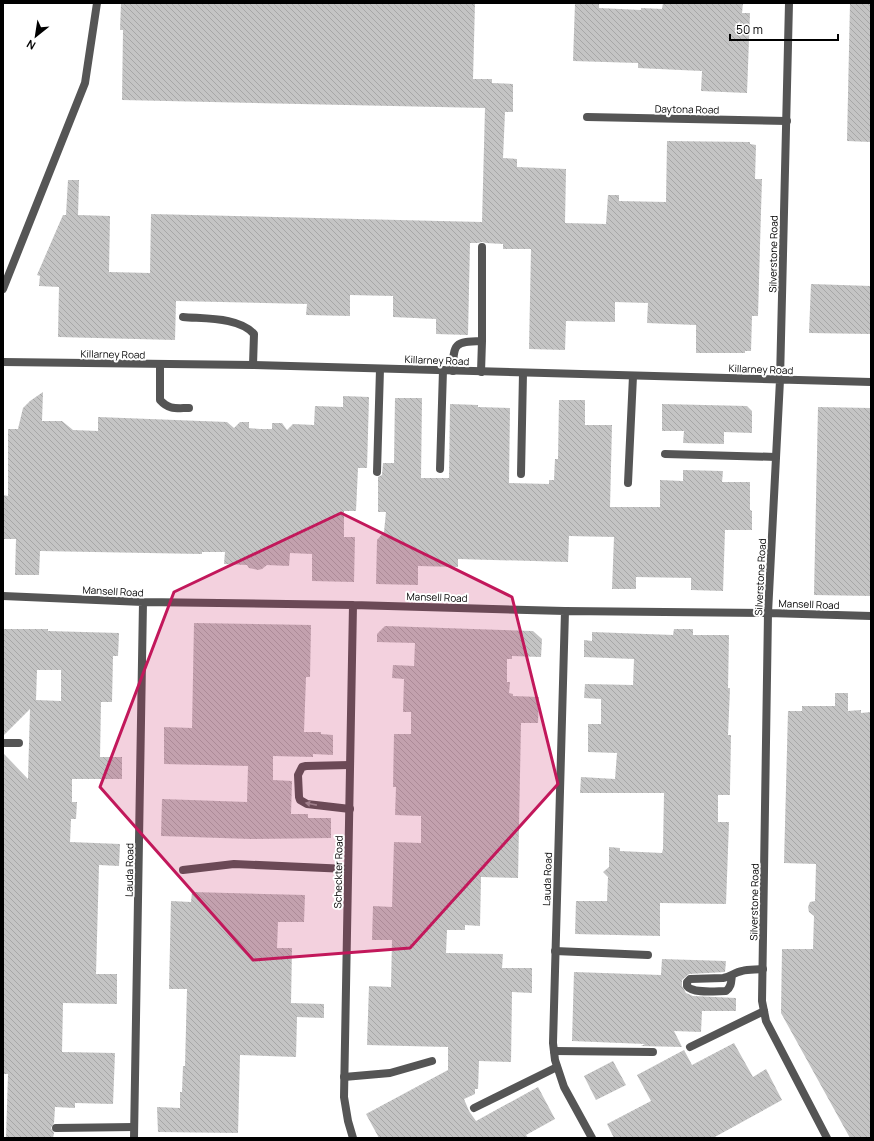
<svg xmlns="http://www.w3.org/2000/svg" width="874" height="1141" font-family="Manrope,sans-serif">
<defs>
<pattern id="building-back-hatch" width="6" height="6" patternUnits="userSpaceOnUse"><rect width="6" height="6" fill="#c4c4c4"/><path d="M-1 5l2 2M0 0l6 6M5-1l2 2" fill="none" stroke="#a7a7a7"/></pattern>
</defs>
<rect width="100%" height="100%" fill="#fff"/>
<!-- building -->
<path fill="url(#building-back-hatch)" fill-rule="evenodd" d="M121,3h354l-2,76h19v4l21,1v28h-8l-2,46 14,1v8l49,2 -1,54 41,1 2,-29h11v6l47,1 1,-61 83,1v2l6,1 -1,34h7l-1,32 -3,105h-6l-1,35h-6v2h-49v-28l-49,-2 1,-20 -33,-1v20l-49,-1 -1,29 -36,-1 2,-100h-28v-5l-17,-1 -4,-1 -4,1h-8l-2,92 -32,-1v-15l-43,-2v-21l-43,-1v21l-44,-1 1,-11 -131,-3 -1,39 -117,-3 1,-50 -20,-1 1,-10 -3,-1 26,-60h3l2,-35h11l-1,35 32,1 -1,56 41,1 1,-59 331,8 3,-114 -363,-8 1,-70h-3z
M575,3h24v5l42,2v-2l21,1 1,-6h80l-1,10h8l-3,80 -46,-2 1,-20 -64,-3v-5l-65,-2z
M850,3h21v139l-24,-1z
M811,284l60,2v48l-62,-1z
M43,392l-1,29h20l11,9 25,1v-14l129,5 7,6 6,-6h9v6l11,1h12v-6h10l5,7 6,-6 21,1 1,-19 28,1v-11l26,1 -2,71h-9l-2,43h-12v26h11l-1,45 -42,-1v-27l-22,-1 -1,13 -22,-1 -5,4 -4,1 -9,-2 -2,-3 -23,-1 1,-12h-23v2l-162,-3 -1,24h-24l1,-36h-13v-44l5,1v-67h10l5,-21 7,-7z
M395,398h27l-1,80h28l1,-74 28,1v2l32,1 -1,75 40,1v-4h5l1,-21h3l1,-59h26v25h27l-2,82h50v-27l23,1v-11l40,1 -1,11h28v28l2,1v19h-27l-2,61 -32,-1v-12l-55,-1v12h-24l2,-52 -45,-1 -1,26 -110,-3v8l-40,-1v19l-42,-1 1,-44 7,-8 2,-20h-8v-35l4,-2 1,-12h11z
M662,404l85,2 5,5v22l-28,-1v12l-41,-1 1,-12h-22z
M818,407l53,1v188l-57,-1z
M194,623l117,2 -1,52h-4l-2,55h17v2l12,1v20l-20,-1v3l-40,-1v24l19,1 -1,33h17v4h23v20l-80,1 -90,-3 1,-37 85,3 1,-36 -84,-2v-37l28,1z
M385,626l148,5 9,8 -1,18 -29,-1v3h-5v23h3l-1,11 4,1v2l26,1 -1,26h-17l-3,155 -37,-1 -1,49 -15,-1v5h-18l-1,23 57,1 -1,14h30v25l-20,-1 -1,70 -32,-1 -1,28h-3v5l-11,5 5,12 7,10 62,-34 17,32 -29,16 2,3h-149l-13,-24 82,-44v-23l-81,-2 2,-59 22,1 1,-47h-20l1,-34 19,1 2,-65 27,1v-27l-26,-1 1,-28h-3l1,-53h17v-22h-8l1,-33 -12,-1 1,-13 21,1 1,-23 -38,-1v-8z
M3,629h45v2l71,2 -1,23h-5l-1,46h-11l-1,55h22v22h-50v23h5l-1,17h-5l-1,23 50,2 -1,22 -20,-1 -3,109h21v30l-54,-1 -1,49 53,1 -2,51 -38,-1v5l-20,-1 -1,16 -3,5 3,5 -1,5h-47l2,-64h-5v-321l25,26 2,-70 -27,27zM37,670h24v31l-25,-1z
M674,629h19v6h36l-1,53h2l-2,47h3l-1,55v5h-12v27h11l-3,82 -66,-1v33l-85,-2 1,-33h31l1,-24 -5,-5 6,-5v-20l11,1v3l42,2 1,-4 1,-56h-84l1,-16 34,2 2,-26 -29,-1v-28h13v-25l-17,-1 1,-14 48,1 1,-26 -50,-2v-17l8,1v-9l81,3z
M835,693h13v18l13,-1v3l10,-1v426h-21l-69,-125 1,-64h31l1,-33 -5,-4 -1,-5 2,-5 5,-1 1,-37 -32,-1 4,-152h14v-5h33z
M192,892l113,3 -1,27h-26l-1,26h15l-1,55 33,1v14l-27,-1 -1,40 -56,-2 -2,78 -80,-1 -1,-25 23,1v-16h2l1,-26h2l2,-77h-18l2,-88 20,1z
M662,959l64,2 -1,11 -36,2 -7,6v6l4,7 7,3 43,2v13h-34l-1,21 -27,-1 8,16 -41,-1 4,-2 -73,-3 2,-69 87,3z
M734,1043l19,34 13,-8 16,31 -69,38h-99l-7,-14 44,-23 -14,-26 47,-25 8,15z
M613,1061l13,24 -30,15 -12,-24z"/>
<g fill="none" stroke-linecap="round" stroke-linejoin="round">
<!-- lane -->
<path stroke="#555" stroke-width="8" d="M587,117l200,4
M3,289l82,-206 12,-80
M183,317c22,2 56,0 71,17l-1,31
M160,364v36c9,10 16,8 29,8
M453,371c0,-29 2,-29 29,-30
M481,372l1,-31v-94
M665,454l111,3
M440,469l3,-99
M377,472l3,-103
M521,474l2,-101
M628,483l5,-107
M3,743h16
M350,809l-43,-5 -7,-4 -1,-3 -1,-22 4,-8 4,-1 44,-1
M183,870l51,-6 114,5
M555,951l93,4
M732,975c-1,6 0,12 -6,16 -10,0 -33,3 -39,-5v-4l3,-3 33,-1c7,-1 12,-6 19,-7 7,-2 14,-1 21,-2
M690,1047l74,-36
M554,1051l99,1
M344,1077l46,-4 42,-12
M474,1108l83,-41
M56,1128l78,-1"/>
<!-- street -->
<path stroke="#555" stroke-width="8" d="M789,3l-9,377 -12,233 -6,388 4,20 61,117
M3,362l250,3 618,17
M3,596l140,6 210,3 212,6 203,2 103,3
M565,611l-12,432 2,17 9,27 28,51
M134,1138l9,-536
M353,1138l-5,-17 -4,-24 9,-492"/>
</g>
<!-- one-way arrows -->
<defs><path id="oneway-solid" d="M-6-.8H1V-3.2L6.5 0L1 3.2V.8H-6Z"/></defs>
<use fill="#999" href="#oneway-solid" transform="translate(311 804) rotate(-169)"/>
<!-- marked area -->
<path fill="#c2185b" fill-opacity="0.2" stroke="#c2185b" stroke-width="3" stroke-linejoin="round" d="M341,513l171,84 46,187 -148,164 -157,12 -153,-173 74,-195z"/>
<g text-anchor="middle" stroke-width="4" stroke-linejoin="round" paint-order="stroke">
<!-- street labels -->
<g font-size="10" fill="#000" stroke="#fff">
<text transform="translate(687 109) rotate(1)" y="4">Daytona Road</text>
<text transform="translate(773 254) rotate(-89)" y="4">Silverstone Road</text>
<text transform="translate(113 354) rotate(1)" y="4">Killarney Road</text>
<text transform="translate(437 360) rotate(2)" y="4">Killarney Road</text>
<text transform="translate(761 369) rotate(2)" y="4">Killarney Road</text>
<text transform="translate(760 577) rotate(-87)" y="4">Silverstone Road</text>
<text transform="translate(113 591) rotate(3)" y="4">Mansell Road</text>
<text transform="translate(437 597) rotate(2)" y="4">Mansell Road</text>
<text transform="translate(809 604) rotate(2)" y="4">Mansell Road</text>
<text transform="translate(129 870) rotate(-89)" y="4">Lauda Road</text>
<text transform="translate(338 872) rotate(-89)" y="4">Scheckter Road</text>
<text transform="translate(547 879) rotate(-88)" y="4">Lauda Road</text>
<text transform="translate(754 902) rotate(-89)" y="4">Silverstone Road</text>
</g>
</g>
<!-- border -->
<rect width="874" height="1141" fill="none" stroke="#000000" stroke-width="8"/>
<!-- north arrow -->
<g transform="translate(36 36) rotate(210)" stroke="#ffffff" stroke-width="3" paint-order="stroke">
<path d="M0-3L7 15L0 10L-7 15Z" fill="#000000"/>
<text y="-6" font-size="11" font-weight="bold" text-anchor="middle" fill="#000000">N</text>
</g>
<!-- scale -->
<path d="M730 34v6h108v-6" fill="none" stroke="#000000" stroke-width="2"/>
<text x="736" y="34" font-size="12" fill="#000000" stroke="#ffffff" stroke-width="3" paint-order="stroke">50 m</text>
</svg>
